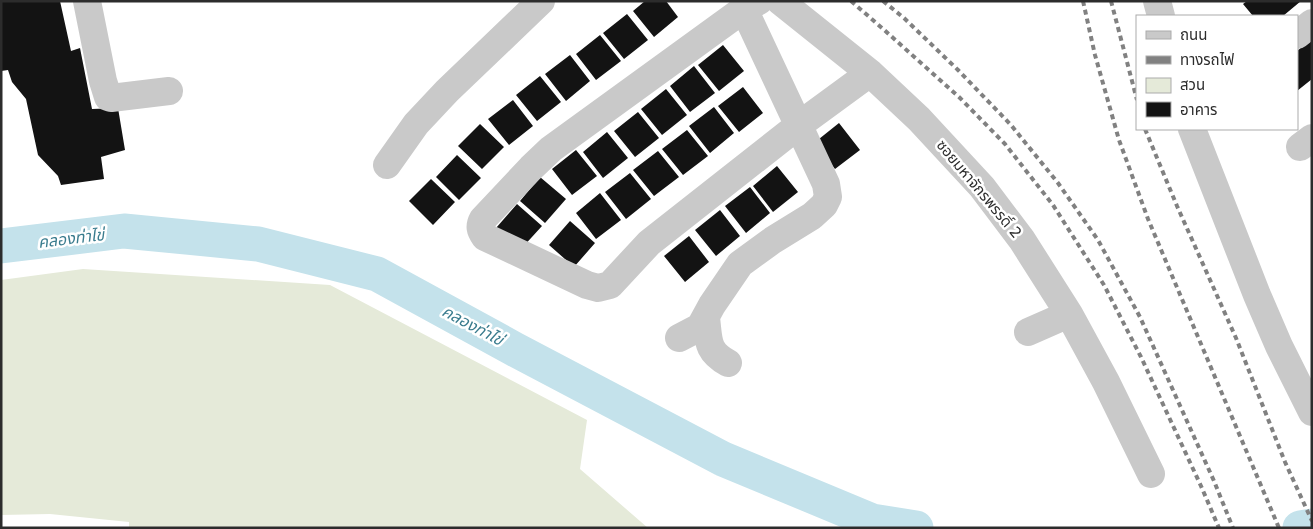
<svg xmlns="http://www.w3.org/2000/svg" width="1313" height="529" font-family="'DejaVu Sans','Noto Sans Thai',sans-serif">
<rect width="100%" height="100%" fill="#fff"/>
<!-- green -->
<path fill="#e5ead9" d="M83,269l247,16 257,135 -7,49 68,59h-519v-6l-79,-8 -49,1v-235z"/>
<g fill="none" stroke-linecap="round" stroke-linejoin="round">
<!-- river -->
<path stroke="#c4e2eb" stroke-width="35" d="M1,246l123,-15 134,13 119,30 137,75 209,110 149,62 44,7
M1300,528l12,-2"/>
</g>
<!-- building -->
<path fill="#131313" d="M1,1h59l11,50 9,-3 12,61 26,-1 7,42 -24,7 3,22 -43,6 -3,-9 -20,-21 -12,-56 -14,-17 -4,-12 -7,1z
M645,1h21l12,16 -24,20 -21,-26z
M1247,1h54l-18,15h-30l-10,-12z
M627,14l21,26 -24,19 -21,-26z
M600,35l21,26 -25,19 -20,-26z
M1312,39v40l-15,12v-40z
M723,45l21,26 -25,20 -21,-26z
M570,55l20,26 -24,20 -21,-27z
M694,66l21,27 -25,19 -20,-26z
M540,76l21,26 -24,19 -21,-26z
M743,87l20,26 -24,19 -21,-26z
M666,89l21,26 -25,20 -21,-26z
M513,100l20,26 -24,19 -21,-26z
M714,107l20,26 -24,20 -21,-27z
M638,112l21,26 -24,19 -21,-26z
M839,123l21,27 -25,19 -21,-26z
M480,124l24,23 -22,22 -24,-23z
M687,130l21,26 -25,19 -21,-26z
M607,132l21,26 -25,20 -20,-26z
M576,150l21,26 -25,19 -20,-26z
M658,151l21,26 -25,19 -21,-26z
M457,155l24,23 -22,22 -23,-23z
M777,166l21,26 -25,20 -20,-26z
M630,173l21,26 -25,20 -21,-27z
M540,177l26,22 -21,24 -25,-22z
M431,179l24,23 -22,23 -24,-24z
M750,187l20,26 -24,20 -21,-27z
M600,193l21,27 -25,19 -20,-26z
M517,204l25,22 -21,23 -25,-21z
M720,210l20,26 -24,20 -21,-26z
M570,221l25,22 -21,24 -25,-22z
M689,236l20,26 -24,20 -21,-26z"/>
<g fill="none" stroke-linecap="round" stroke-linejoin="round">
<!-- minor -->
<path stroke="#c9c9c9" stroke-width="28" d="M87,1l16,80 5,16 3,1 58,-7
M759,1l-15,8 -193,140 -20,19 -48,51c-4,7 -3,11 2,18l102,48 11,3 12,-3 39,-42 150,-118 71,-52
M780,1l90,72 49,46 63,68 40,53 47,74 37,68 45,92
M1157,1l4,15
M1297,35l15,-12
M1192,129l65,166 22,51 33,66
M1300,147l12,-9
M387,165l29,-41 31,-33 94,-90
M706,318c3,22 0,33 22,45
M1028,332l41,-18
M679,338l21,-11 12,-22 28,-41 33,-24 39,-24 12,-11 4,-8 -2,-13 -82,-175"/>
<!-- rail -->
<path stroke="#818181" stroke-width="4" stroke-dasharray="5 4" stroke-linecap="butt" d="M851,1l31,27 77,69 46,47 48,61 51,80 37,72 60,129 18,42
M883,1l21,17 54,52 53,55 47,58 40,57 42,77 74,164 19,47
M1083,1l12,54 24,85 29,79 131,309
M1111,1l26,99
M1145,129l32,77 59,132 49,124 27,59"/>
</g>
<g text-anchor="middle" stroke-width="5" stroke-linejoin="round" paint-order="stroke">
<!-- street labels -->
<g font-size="15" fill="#2c2c2c" stroke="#fff">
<text transform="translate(979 189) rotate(50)" y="5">ซอยมหาจักรพรรดิ์ 2</text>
</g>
<!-- water labels -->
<g font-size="16" font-style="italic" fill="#3a7c8e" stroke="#fff">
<text transform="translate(71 238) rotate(-7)" y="6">คลองท่าไข่</text>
<text transform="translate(473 325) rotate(28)" y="6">คลองท่าไข่</text>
</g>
</g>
<!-- border -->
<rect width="1313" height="529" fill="none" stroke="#2c2c2c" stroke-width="5"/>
<!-- legend -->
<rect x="1136" y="15" width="162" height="115" fill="#ffffff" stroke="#ababab"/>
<rect x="1146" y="31" width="25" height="8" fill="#c9c9c9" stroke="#ababab"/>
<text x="1180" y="40" font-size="15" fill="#2c2c2c">ถนน</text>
<rect x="1146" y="56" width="25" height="8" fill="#818181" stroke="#ababab"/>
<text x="1180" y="65" font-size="15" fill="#2c2c2c">ทางรถไฟ</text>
<rect x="1146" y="78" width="25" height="15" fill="#e5ead9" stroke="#ababab"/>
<text x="1180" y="90" font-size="15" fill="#2c2c2c">สวน</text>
<rect x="1146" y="102" width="25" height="15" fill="#131313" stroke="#ababab"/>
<text x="1180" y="115" font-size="15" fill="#2c2c2c">อาคาร</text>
</svg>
